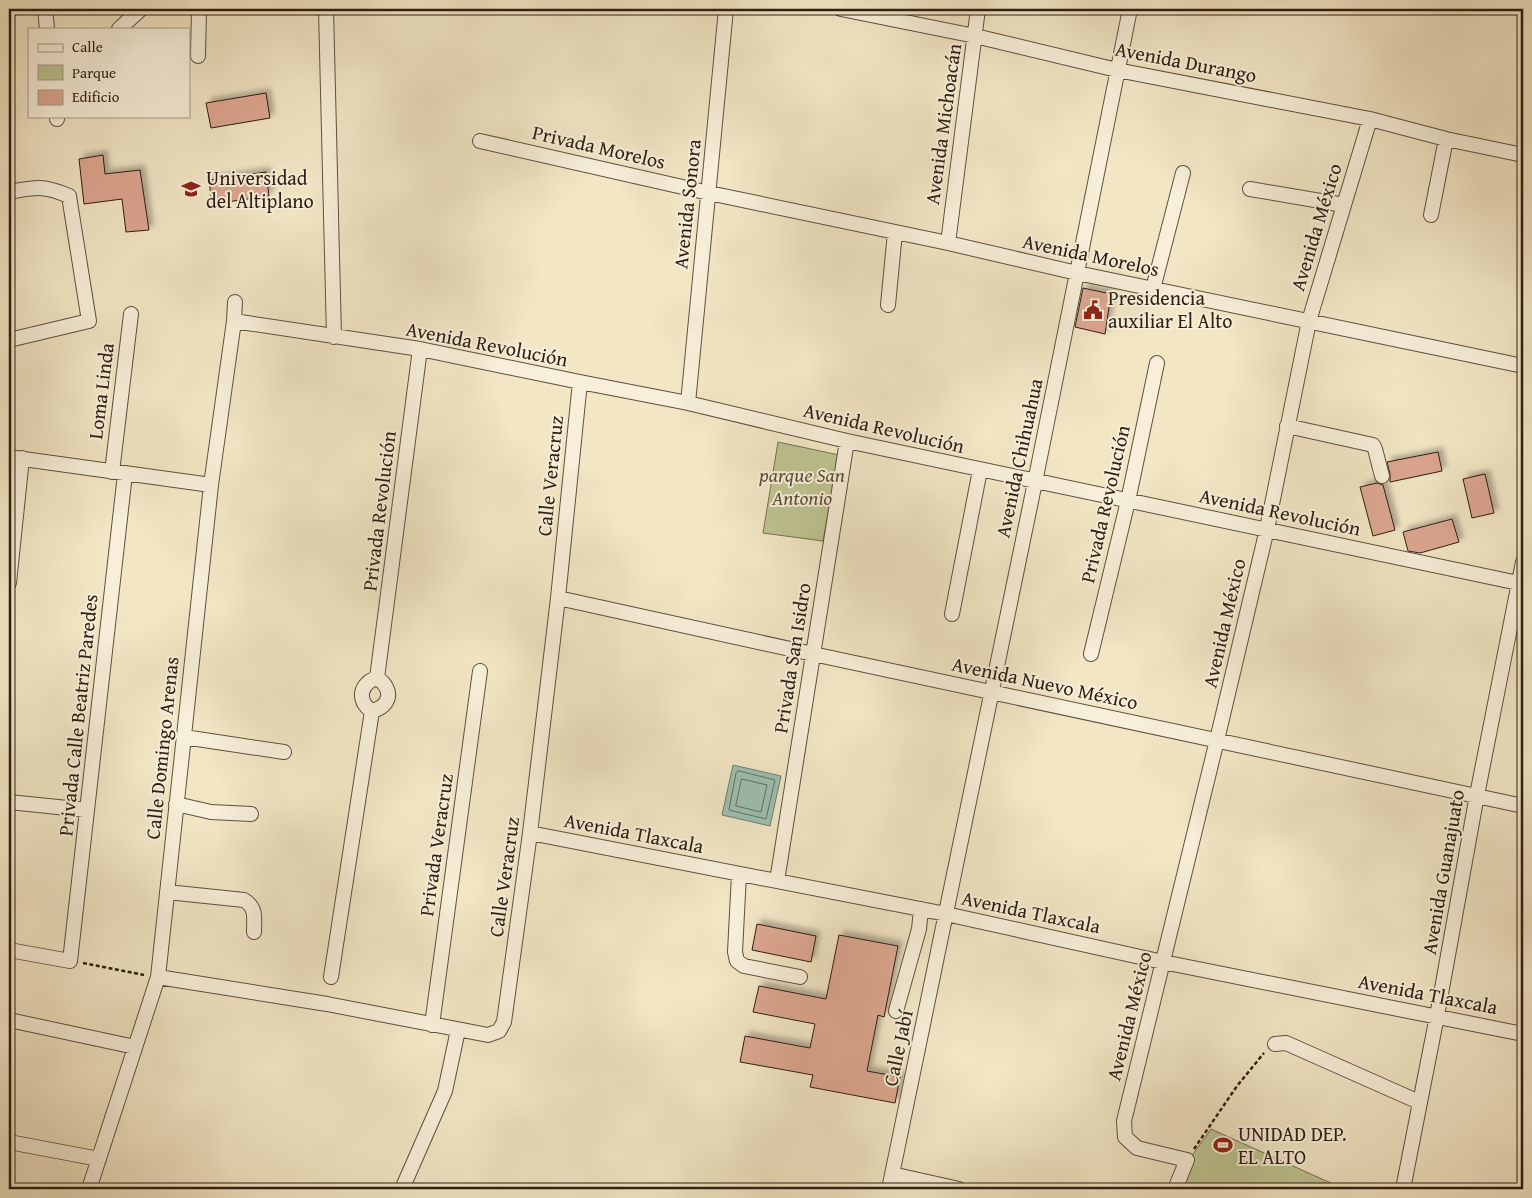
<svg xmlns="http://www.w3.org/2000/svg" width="1532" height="1198" font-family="'Gentium Book Plus',serif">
<defs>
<filter id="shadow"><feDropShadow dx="4.5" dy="-4.5" stdDeviation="2.5" flood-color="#0004"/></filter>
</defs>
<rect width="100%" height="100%" fill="#f2e6c5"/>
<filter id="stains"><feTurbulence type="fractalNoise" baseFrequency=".004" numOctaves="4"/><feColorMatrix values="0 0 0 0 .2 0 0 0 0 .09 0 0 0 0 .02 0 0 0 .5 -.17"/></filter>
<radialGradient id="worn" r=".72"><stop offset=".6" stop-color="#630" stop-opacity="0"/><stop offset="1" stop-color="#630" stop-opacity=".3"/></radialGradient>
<!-- green -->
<path fill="#bec492" stroke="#767152" d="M778,442l61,13 -16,86 -60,-8z
M1211,1129l133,60h-167l11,-28z"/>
<!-- water -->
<path fill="#9cc0b0" stroke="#707f70" d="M733,765l48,11 -11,50 -48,-11z"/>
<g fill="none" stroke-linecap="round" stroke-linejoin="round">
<!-- shore -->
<path stroke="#656f60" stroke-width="1" d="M739,771l36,9 -9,39 -37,-9 7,-37z
M742,779l25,6 -6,27 -25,-6z"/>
</g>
<!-- building -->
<path fill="#dca690" stroke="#2e1e11" filter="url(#shadow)" d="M266,93l4,25 -59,10 -5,-25z
M103,155l2,19 35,-4 9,60 -23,2 -4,-33 -38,5 -5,-45z
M266,172l3,24 -57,8 -3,-24z
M1083,288l28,6 -6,40 -30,-7z
M1438,452l4,19 -52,11v-8l-3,-12z
M1485,474l9,39 -22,5 -9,-39z
M1377,483l6,2 12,45 -22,6 -13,-49z
M1452,519l7,23 -39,11 -12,-2 -5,-19z
M757,924l59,12 -5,26 -59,-12z
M839,935l59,11 -14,71 -6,-2 -11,56 33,6 -5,26 -85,-16 3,-12 -73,-13 5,-26 65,12 5,-24 -62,-12 6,-26 67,13z"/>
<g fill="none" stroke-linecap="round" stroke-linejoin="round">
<!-- minor casing -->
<g stroke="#5f503e" stroke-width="16">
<path id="minor" d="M45,9l2,20
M326,9l8,328
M841,9l134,27 142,34 253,49 76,20 77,16
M119,29l22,-20
M198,56l1,-47
M57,116v3
M480,141l229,52 239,50 129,30 446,93
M1250,189l94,16
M9,192c27,-5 34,-7 60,4l20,125 -80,19
M1431,215l15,-76
M948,243l30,-234
M1153,289l30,-116
M888,305l7,-73
M234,321l186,28 160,33 108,21 159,38 676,143
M688,403l38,-394
M1287,426l86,19 2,4 7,27
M9,457l202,28
M112,472l19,-158
M9,583l13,-125
M558,598l255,56 710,152
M952,614l28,-144
M1091,654l37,-153 29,-138
M377,678l43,-329
M372,711c19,-5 22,-22 5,-33
M372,711c-16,-10 -12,-28 5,-33
M184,737l100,15
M9,802l78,8
M176,804l35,8 40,2
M530,833l416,81 217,48 360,72
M739,874l-4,78 2,9 7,5 56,11
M777,881l70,-440
M167,892l77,8c13,8 10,18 10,32
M9,950l61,11 55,-487
M158,977l169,27 161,31 11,-4 5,-9 26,-189 28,-235 22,-216
M331,977l41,-266
M896,1011l23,-82 2,-20
M9,1020l126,27
M432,1025l48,-354
M1275,1044l11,-1 133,59
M9,1142l90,17
M892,1174l67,15
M89,1189l69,-212 53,-492 23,-164 1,-19
M402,1189l43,-98 13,-61
M889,1189l146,-707 95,-473
M1175,1189l12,-29 -50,-12 -12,-11 -1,-16 93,-381 50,-211 42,-208 61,-202
M1403,1189l34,-173 40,-221 46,-233"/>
</g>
<!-- path -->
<path stroke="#2e1e11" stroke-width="2.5" stroke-dasharray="4 2.5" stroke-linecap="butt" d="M83,963l61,12
M1194,1149l43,-63 27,-33"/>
<!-- minor -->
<use href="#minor" stroke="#f7efd9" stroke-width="14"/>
</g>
<!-- icons -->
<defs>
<g id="university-bare" transform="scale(1.5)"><path d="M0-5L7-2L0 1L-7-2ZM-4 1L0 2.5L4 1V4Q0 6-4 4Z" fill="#8f2418" stroke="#f7efd9" stroke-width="2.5" paint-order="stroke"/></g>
<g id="civic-bare" transform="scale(1.5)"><path d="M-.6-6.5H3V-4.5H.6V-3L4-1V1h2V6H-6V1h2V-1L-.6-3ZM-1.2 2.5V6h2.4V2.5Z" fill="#8f2418" stroke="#f7efd9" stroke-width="2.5" paint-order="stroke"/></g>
<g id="stadium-bare" transform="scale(1.5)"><path d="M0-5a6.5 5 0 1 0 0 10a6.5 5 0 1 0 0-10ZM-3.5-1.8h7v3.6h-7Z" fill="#8f2418" stroke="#f7efd9" stroke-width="2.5" paint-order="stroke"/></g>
</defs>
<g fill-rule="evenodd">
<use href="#university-bare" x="191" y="189"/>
<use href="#civic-bare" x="1093" y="310"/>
<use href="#stadium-bare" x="1223" y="1145"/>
</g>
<g text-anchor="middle" stroke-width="4" stroke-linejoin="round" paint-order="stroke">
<!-- street labels -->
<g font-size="20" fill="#2e1e11" stroke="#f7efd9">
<text transform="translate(1186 62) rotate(11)" y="7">Avenida Durango</text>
<text transform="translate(943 124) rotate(-82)" y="7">Avenida Michoacán</text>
<text transform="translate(599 147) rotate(13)" y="7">Privada Morelos</text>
<text transform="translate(687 204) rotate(-84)" y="7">Avenida Sonora</text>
<text transform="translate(1316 227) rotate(-73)" y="7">Avenida México</text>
<text transform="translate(1091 255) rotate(12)" y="7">Avenida Morelos</text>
<text transform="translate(487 344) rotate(11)" y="7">Avenida Revolución</text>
<text transform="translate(101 391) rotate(-83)" y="7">Loma Linda</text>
<text transform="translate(884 428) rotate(13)" y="7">Avenida Revolución</text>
<text transform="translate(1019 458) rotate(-78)" y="7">Avenida Chihuahua</text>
<text transform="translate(550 476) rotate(-84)" y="7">Calle Veracruz</text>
<text transform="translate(1105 504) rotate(-77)" y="7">Privada Revolución</text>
<text transform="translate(379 511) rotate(-83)" y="7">Privada Revolución</text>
<text transform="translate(1280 512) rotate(12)" y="7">Avenida Revolución</text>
<text transform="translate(1224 623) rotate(-77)" y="7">Avenida México</text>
<text transform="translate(792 658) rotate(-81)" y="7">Privada San Isidro</text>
<text transform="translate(1045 683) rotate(12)" y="7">Avenida Nuevo México</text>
<text transform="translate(78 715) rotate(-84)" y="7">Privada Calle Beatriz Paredes</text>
<text transform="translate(162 748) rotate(-84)" y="7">Calle Domingo Arenas</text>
<text transform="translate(634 833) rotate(11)" y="7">Avenida Tlaxcala</text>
<text transform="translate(436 845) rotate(-82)" y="7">Privada Veracruz</text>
<text transform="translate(1443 872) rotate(-80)" y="7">Avenida Guanajuato</text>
<text transform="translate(504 877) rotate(-82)" y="7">Calle Veracruz</text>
<text transform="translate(1031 912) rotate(12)" y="7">Avenida Tlaxcala</text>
<text transform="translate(1428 994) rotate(11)" y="7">Avenida Tlaxcala</text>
<text transform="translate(1129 1016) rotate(-76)" y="7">Avenida México</text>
<text transform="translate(898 1048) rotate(-78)" y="7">Calle Jabí</text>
</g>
<!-- poi labels -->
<g font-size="20" fill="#2e1e11" stroke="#f7efd9" text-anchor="start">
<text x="206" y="185">Universidad<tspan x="206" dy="23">del Altiplano</tspan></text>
<text x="1108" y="305">Presidencia<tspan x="1108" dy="23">auxiliar El Alto</tspan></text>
<text x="1238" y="1141">UNIDAD DEP.<tspan x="1238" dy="23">EL ALTO</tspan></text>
</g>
<!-- park labels -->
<g font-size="20" font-style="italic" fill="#595038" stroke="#f7efd9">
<text x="802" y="482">parque San<tspan x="802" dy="23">Antonio</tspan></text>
</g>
</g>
<!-- margin -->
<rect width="1532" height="1198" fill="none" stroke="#f2e6c5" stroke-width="30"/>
<rect x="10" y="10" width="1512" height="1178" fill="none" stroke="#2e1e11" stroke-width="2.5"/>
<rect x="15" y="15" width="1502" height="1168" fill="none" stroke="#2e1e11"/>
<!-- legend -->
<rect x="28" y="28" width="162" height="90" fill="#f7efd9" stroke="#a79b89"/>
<rect x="38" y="44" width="25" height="8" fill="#f7efd9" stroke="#a79b89"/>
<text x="72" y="52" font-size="15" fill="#2e1e11">Calle</text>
<rect x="38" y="65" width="25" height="15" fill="#bec492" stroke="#a79b89"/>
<text x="72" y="78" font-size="15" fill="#2e1e11">Parque</text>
<rect x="38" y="90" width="25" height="15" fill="#dca690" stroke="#a79b89"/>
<text x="72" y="102" font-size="15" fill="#2e1e11">Edificio</text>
<rect width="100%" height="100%" filter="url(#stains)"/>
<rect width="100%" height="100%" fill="url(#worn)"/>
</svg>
